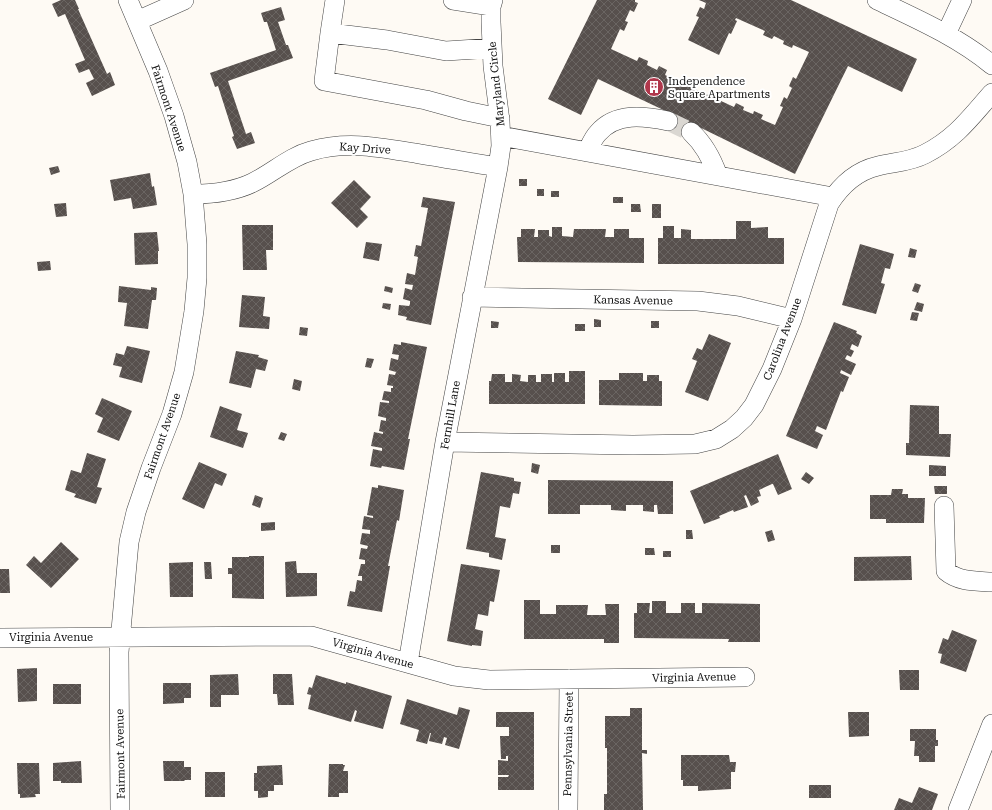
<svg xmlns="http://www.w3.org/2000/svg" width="992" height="810" font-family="'Roboto Serif',serif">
<defs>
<pattern id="building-cross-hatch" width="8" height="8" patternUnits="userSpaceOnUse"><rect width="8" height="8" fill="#57504d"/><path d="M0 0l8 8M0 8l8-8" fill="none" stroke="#6a6562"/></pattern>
</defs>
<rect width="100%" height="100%" fill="#fefaf4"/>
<!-- building -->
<path fill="url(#building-cross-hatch)" d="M61,0h14l4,9h-1l29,65 3,-2 5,13 -23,11 -6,-13 8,-4 -5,-10 -10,4 -4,-9 10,-4 -20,-46 -7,3 -6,-13z
M597,0h38v2l3,1 -4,9 -4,-2 -5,11 3,1 -4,9 -4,-2 -9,20 26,12 2,-4 9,4 -1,4 10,5 2,-4 8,4 -2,5 69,32 2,-4 8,4 -1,3 10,4 1,-3 9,4 -2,4 14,6 8,-18 -3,-1 4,-9 3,2 5,-11 -3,-2 4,-9 3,2 13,-27 -16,-7 -1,3 -9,-4 1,-3 -10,-5 -2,3 -9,-4 2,-4 -29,-13 -1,2 2,1 -6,13 -2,-1 -10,22 -31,-15 11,-23 -3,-1 4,-9 4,2 2,-6 -7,-3h92l126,59 -15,33 -54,-26 -53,108 -98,-48 -6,13 -13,-6 -10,-5 6,-13 -76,-36 -17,36 -33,-16z
M281,7l4,13 -7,2 8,23h2l5,13 -65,23 18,53 5,-2 4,11 -18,6 -5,-12 2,-1 -16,-50 -3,1 -5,-14 66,-23 -9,-28h-3l-3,-9z
M58,166l2,6 -9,3 -2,-7z
M150,173l2,14 2,-1 3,19 -24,4 -2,-11 -17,3 -4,-21z
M519,179h8v7h-8z
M354,180l17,17 -11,12 8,8 -11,11 -26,-25z
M537,189h7v7h-7z
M551,191h8v6h-8z
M423,197l32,5 -24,123 -25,-5 1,-3 -9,-2 1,-10 10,1 1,-2v-3l-7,-2 2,-11 7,2 1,-5 -8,-1 2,-11 8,2 3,-18 -4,-1 2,-11 5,1 7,-38 -7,-1z
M613,197h10v6h-10z
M66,203l1,13 -11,1 -2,-13z
M631,204h9l1,8h-10z
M652,204h9v14h-9z
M736,221h15v7l17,-1v11h16v26h-126v-26h5v-12h11v12h7v-9l10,1v9h45z
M242,225h31v25h-7l1,20h-24z
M552,227h10v9l11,1 1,-8h32l-1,8h9v-8h15v9h15v25l-126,-1 -1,-25h4v-8h14l-1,8h4v-7h11v6l3,1z
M157,232l2,19h-1v13l-23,1 -1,-32z
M366,242l16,2 -3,17 -16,-3z
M860,244l34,10 -4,15 -5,-1 -4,15 4,1 -9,30 -34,-9z
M910,248l7,2 -2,8 -7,-1z
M50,261l1,9 -13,1 -1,-9z
M915,283l6,2 -3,8 -6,-2z
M119,286l32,4v-3l6,1 -1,12h-4l-4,29 -24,-3 3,-23 -9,-1z
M385,286l8,2 -1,5 -8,-2z
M242,295l23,2 -2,19 7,1 -1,12 -30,-2z
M917,302l7,2 -2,8 -8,-2z
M383,303l8,1 -1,6 -8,-2z
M912,312l7,1 -2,8 -7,-1z
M594,319l7,1v7h-7z
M491,321l8,1 -1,6h-7z
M651,321h8v7h-8z
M834,322l23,9 -1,2 6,3 -4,11 -6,-3 -2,5 4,2 -3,6 -4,-2 -2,4 11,5 -5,11 -10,-5 -1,3 9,4 -6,15 -2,-1 -15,39 -9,-4 -2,5 8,4 -6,14 -31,-13z
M575,324h10v7h-10z
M300,327l8,1 -1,8 -8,-1z
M709,334l22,9 -23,58 -23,-9 12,-31 -5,-2 5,-11 5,2z
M401,342l26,5 -19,92h2l-6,31 -22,-4 -1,2 -11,-2 3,-17 9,2v-3l-11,-2 3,-14 9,2v-2l-4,-1 2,-11 5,1v-3l-8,-2 2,-14 9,1v-2l-7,-1 2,-9 7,1v-4h2v-2l-6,-1 2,-11 6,1 1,-3 -7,-2 2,-12 7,2 1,-5 -7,-1 2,-10 7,1z
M127,346l23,5 -8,32 -23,-6 3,-10 -9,-2 3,-12 8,2z
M236,351l23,4 -1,2 10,3 -3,11 -9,-2 -5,19 -22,-5z
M367,358l7,1 -3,9 -6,-1z
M569,371h16v33h-96v-23h2l1,-7h13v8h7v-8l9,1 -1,6 8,1v-7h8v7h5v-8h11v8h2v-9h11v9h4z
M619,373h24v8h4v-6h12v6h3v25l-63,-1v-25h20z
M294,379l8,2 -2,10 -8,-2z
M102,398l30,13 -13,30 -22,-9 6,-14 -8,-4z
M910,405l29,1v28h12l-1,23 -44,-2v-12h3z
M220,406l22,8 -5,16 11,3 -5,15 -33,-11z
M281,432l6,2 -3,7 -6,-2z
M87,453l19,6 -9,28 5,1 -6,16 -22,-7 2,-3 -11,-4 6,-20 10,3z
M778,454l14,35 -14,6 -5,-11h-1l-13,6 2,6 -4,1 2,5 -8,4 -5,-11 -2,1 4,11 -14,5 -1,-2 -14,6 1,2 -16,6 -14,-33z
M199,462l28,12 -5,12 -7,-3 -11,26 -22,-10z
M532,463l8,2 -2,9 -7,-2z
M929,465l17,1v10h-17z
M481,472l33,6v3l7,1 -2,12 -6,-1 -3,15 -10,-2 -5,31 11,2 -4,21 -13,-3v-4l-23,-4z
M806,472l8,6 -5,6 -8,-5z
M548,480l125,1v33h-15l-1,-9h-3v7l-11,-1v-6h-17v6l-15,-1v-5h-31v9h-32z
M378,485l26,5 -5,31 -2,-1 -9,46h2l-8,46 -35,-6 3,-15 5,1 2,-12 5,1v-5h-4l3,-12h4v-4l-6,-1 2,-11 6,1 1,-3 -8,-2 2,-11 8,1v-4l-8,-1 2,-13 9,2v-2l-6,-1 5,-28 6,1z
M934,486h13v8h-12z
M892,489h11l-1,5h6v4h17l-1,25h-38v-4h-16v-24h21z
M255,495l8,3 -3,10 -8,-3z
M275,522v8l-14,1v-8z
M686,530h6l1,9h-7z
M772,530l3,10 -7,2 -3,-10z
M61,542l18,17 -28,29 -25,-23 8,-9 7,7z
M551,545h9v8h-9z
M645,548h9l1,7h-10z
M663,551h8v6h-8z
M249,556h15v43l-32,-1v-24h-4v-6h4v-11h17z
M911,556l1,24 -58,1v-24z
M296,561l1,12h20v23l-31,1 -1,-35z
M193,562v35h-23l-1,-34z
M204,562h7l1,17h-7z
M461,564l39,6 -6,32 -4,-1 -2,15 -10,-2 -3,15 8,2 -2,15 -9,-1v1l-25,-5z
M0,569h9l1,24h-10z
M524,600h16v14h16v-9h32l-1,10h19l-1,-11h14v39h-15v-4h-80z
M652,601h14v12h15v-10h14v10h7v-10l58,1v38h-32l1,-3 -95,-1v-25h3v-10h13l-1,10h3z
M952,630l25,10 -11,32 -26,-9 2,-9 -4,-1 5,-15 5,2z
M37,668v33l-19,1 -1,-33z
M899,670h20v20h-19z
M238,674l1,21h-18v12h-11v-32z
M273,674h19l2,31h-16l-1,-11h-4z
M316,675l30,9v-2l46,14 -9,33 -29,-8 3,-10 -2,-1 -4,12 -43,-13 3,-14 -4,-1 2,-7 3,1z
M163,683h28v15h-7v5l-21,1z
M53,684h28v20h-28z
M407,699l50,16 2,-8 11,3 -11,39 -14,-4 2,-7 -3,-1 -2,7 -13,-3 2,-8h-1l-3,11 -11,-3 3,-11 -19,-6z
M630,708h12v42h5v4l-5,-1 1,57h-39v-16h3v-46h-2v-32h25z
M496,712h38v78h-36v-13h10l1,-2h-11v-15l10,1v-5h-2v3h-5l-1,-23h9v-9h-13z
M848,712h21v24l-20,1z
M910,729h26v11h2v6h-3v16h-16v-6h-5l1,-15h-5z
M681,755h48l1,7h6l-1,10h-4v17l-33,2v-5h-15v-6h-2z
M81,761l1,22h-21v-2h-8v-18z
M163,761h21v6h7v13h-6l-1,1h-20z
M17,763h22l1,31h-5l1,3 -16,1v-4h-2z
M329,764h14v1h2l-2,6h5v22h-9v4h-11z
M282,765l1,20h-9v6h-6v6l-10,1v-7h-4v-18h3v-7z
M205,772h20v25h-20z
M809,785h22v13h-22z
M919,787l19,7 -6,16h-38l5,-12 13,5z"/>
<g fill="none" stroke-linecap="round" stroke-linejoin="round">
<!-- minor-tunnel -->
<path stroke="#dad7d2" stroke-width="19" stroke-dasharray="19 10" stroke-linecap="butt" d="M668,121l23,11"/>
<!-- minor casing -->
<g stroke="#434343" stroke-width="20">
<path id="minor" d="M453,0l38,6
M877,0c40,19 81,37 115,65
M137,21l47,-21
M330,33l5,-33
M946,34l16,-34
M492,48l-46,3 -59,-11 -57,-7 -6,48 102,19 40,11 34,7
M691,132c13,12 21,27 27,44
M501,136l332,61
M587,152c3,-6 6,-14 11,-19 18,-21 46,-17 70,-12
M193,194c21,0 40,-2 59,-11 21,-10 37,-26 59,-32 38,-11 71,-3 109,3 26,4 52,9 78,13
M472,297l226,4 40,5 54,13
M445,442l188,3 62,-1 21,-5 16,-10 12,-11 10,-13 18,-36 20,-50 37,-115c12,-19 27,-33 49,-38 16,-4 32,-4 47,-12 31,-16 45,-36 67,-61
M944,506l2,65c13,11 30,10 46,11
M0,638l311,-2 143,40 35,4 256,-3
M408,663l37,-221 53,-275 3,-21 -1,-25 -7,-55 -2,-44v-15l2,-7
M120,810l-1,-158 10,-110 7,-30 15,-44 21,-54 12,-42 10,-61 3,-33v-34l-4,-50 -6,-32 -13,-46 -16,-45 -30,-71
M568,810l1,-131
M958,810l34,-86"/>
</g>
<!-- minor -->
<use href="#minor" stroke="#fff" stroke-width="19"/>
</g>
<!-- icons -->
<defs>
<g id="building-disc" transform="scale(1)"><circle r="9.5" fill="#b0374b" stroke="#fff"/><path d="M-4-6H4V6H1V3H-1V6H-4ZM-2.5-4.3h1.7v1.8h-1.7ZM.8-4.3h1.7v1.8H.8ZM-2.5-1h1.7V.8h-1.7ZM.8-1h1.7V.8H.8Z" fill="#fff"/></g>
</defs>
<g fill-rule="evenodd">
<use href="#building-disc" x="654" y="87"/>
</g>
<g text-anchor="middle" stroke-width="4" stroke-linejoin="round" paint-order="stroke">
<!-- poi labels -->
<g font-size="11" fill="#101010" stroke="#fff" text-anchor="start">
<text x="668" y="85">Independence<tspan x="668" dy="13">Square Apartments</tspan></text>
</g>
<!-- street labels -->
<g font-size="11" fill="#101010" stroke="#fff">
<text transform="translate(496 84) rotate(-96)" y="4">Maryland Circle</text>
<text transform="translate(169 108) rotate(72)" y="4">Fairmont Avenue</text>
<text transform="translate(365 148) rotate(4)" y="4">Kay Drive</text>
<text transform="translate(633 300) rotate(1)" y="4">Kansas Avenue</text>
<text transform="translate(782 339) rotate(-69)" y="4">Carolina Avenue</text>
<text transform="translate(450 415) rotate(-80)" y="4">Fernhill Lane</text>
<text transform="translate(162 436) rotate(-71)" y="4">Fairmont Avenue</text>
<text x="51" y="641">Virginia Avenue</text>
<text transform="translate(373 653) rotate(16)" y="4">Virginia Avenue</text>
<text transform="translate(694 677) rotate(-1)" y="4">Virginia Avenue</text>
<text transform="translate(568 744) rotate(-89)" y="4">Pennsylvania Street</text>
<text transform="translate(120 754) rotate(-91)" y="4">Fairmont Avenue</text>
</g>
</g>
</svg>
